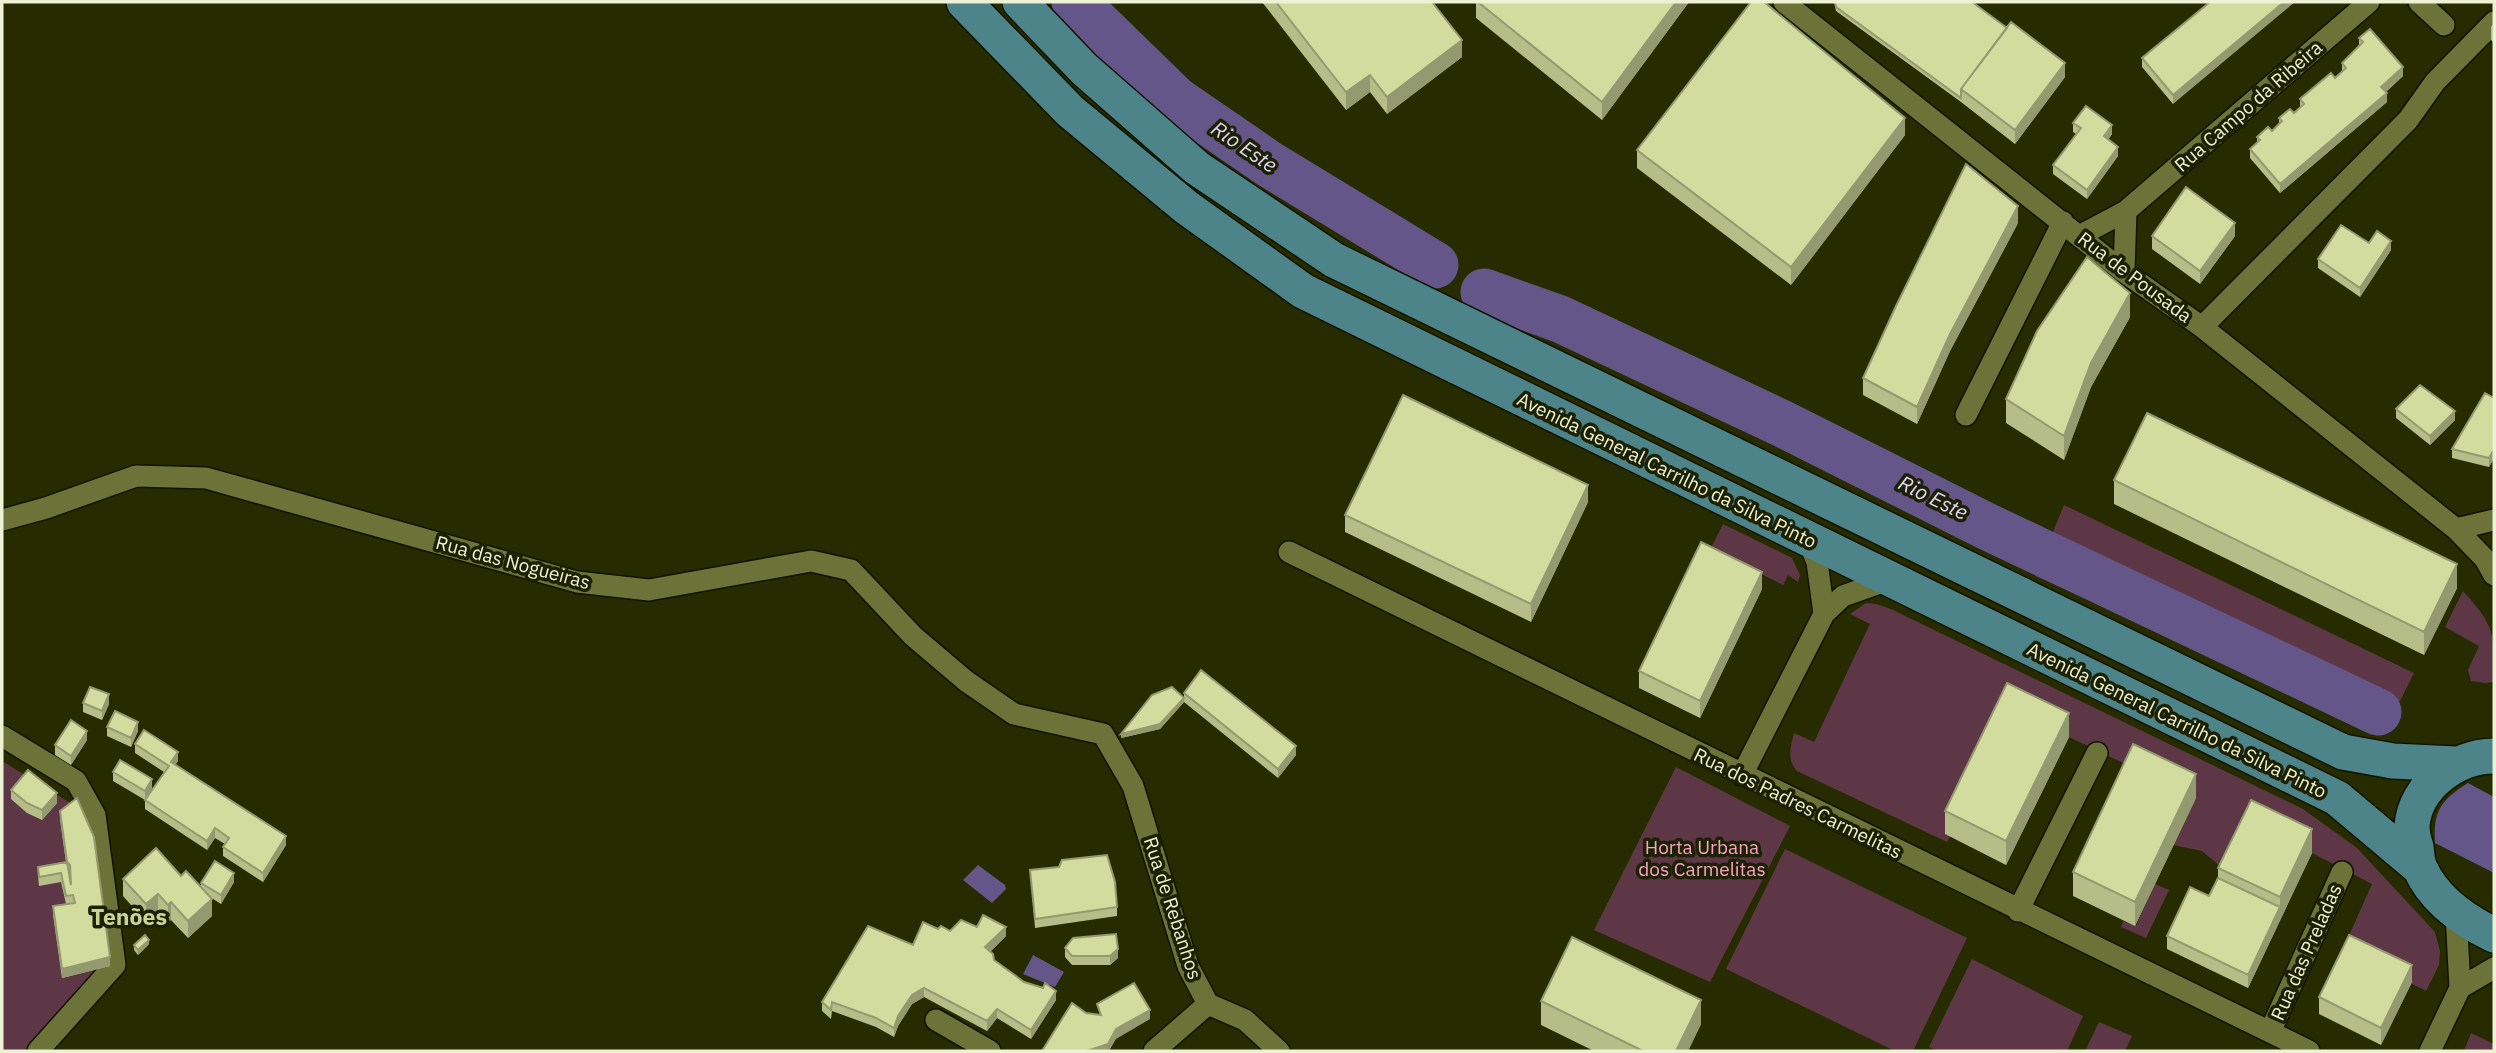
<svg xmlns="http://www.w3.org/2000/svg" width="2496" height="1053" font-family="'IBM Plex Sans',sans-serif">
<rect width="100%" height="100%" fill="#272b00"/>
<!-- green -->
<path fill="#5e3746" d="M2064,505l350,168 -28,56 -351,-153z
M1723,524l69,34 8,17 -2,7 -10,-7 -5,10 -72,-37z
M2463,591c33,36 31,43 31,91l-9,1 -14,-2 -3,-11 11,-24 -34,-19z
M1866,603l11,1 16,6 410,199 54,39 78,84 5,19 -1,14 -13,26 -83,-42 29,-65 -60,-31 -85,19 -25,-21 -29,-6 23,-47 -127,-61 -119,100 -3,5 -150,-71c-11,-12 -6,-24 -3,-38l20,9 56,-118 -20,-10z
M2,761l75,46 33,159 -72,85h-36z
M1676,767l114,59 -80,156 -116,-52z
M1785,849l182,89 -54,113h-18l-169,-82z
M2155,884l14,6 -23,48 -25,-11 2,-6 13,5z
M1972,959l111,57 -16,35h-129l-9,-4z
M2099,1022l33,14 -7,15h-40z
M2471,1033l23,11v7h-30z"/>
<!-- water -->
<path fill="#645689" d="M2468,783l26,14v76l-59,-30c-2,-32 6,-43 33,-60z
M978,865l27,20 1,4 -14,14 -29,-23z
M1033,955l31,17 -9,15 -32,-13z"/>
<g fill="none" stroke-linecap="round" stroke-linejoin="round">
<!-- river -->
<path stroke="#645689" stroke-width="47" d="M1075,2l101,98 93,64 166,101
M1484,292l76,27 223,105 203,102 392,186"/>
<!-- minor casing -->
<g stroke="#101300" stroke-width="24">
<path id="minor" d="M1784,2l340,270 78,55 254,202 29,30 9,16
M2419,2l25,23
M2079,236l47,-25 243,-209
M2124,272l2,-61
M2202,327l206,-207 27,-38 59,-60
M1966,415l97,-193
M2,520l44,-12 90,-32 70,2 371,104 72,8 162,-29 40,9 62,66 53,45 48,33 89,20 30,52 55,180 20,38 37,16 34,31
M2456,529l38,-9
M1808,540l9,22 7,52
M1289,552l1020,499
M2,736l74,45 19,34 20,150 -77,86
M1742,775l82,-161 19,-18 45,-16
M2018,911l79,-158
M2460,988l34,-20
M936,1020l54,31
M2270,1032l72,-160
M1154,1051l54,-47
M2430,1051l30,-63 -4,-75"/>
</g>
<!-- primary casing -->
<g stroke="#101300" stroke-width="38">
<path id="primary" d="M964,2l106,109 116,96 117,84 1034,507 82,69
M1020,2l64,67 113,99 137,92 1009,492 50,9 63,3
M2494,756c-38,0 -79,30 -82,70 0,7 2,15 4,21 1,7 1,15 4,21 14,32 45,53 74,67"/>
</g>
<!-- minor -->
<use href="#minor" stroke="#6b7338" stroke-width="21"/>
<!-- primary -->
<use href="#primary" stroke="#4c8489" stroke-width="35"/>
</g>
<!-- wall -->
<path fill="#b5bd89" d="M1262,2h170l30,55 -75,57 -17,-22 -24,18z
M1476,2h213l-87,118 -126,-102z
M1834,2h138l93,75 -50,67 -54,-42 -125,-91z
M2210,2l-37,102 -31,-37v-9z
M2494,23v20l-3,-3v-13z
M2359,38l44,38 -17,16 1,10 -107,91 -30,-35v-9l7,-6v-6l15,-6 7,-7v-6l15,-5 6,-5v-9l35,-21 7,-7v-8l17,-16z
M2073,123l39,11 -4,6 10,16 -31,43 -34,-25v-9l23,-31 -3,-2z
M1905,135l-114,150 -154,-117v-18z
M2018,223l-68,128 -33,73 -54,-29v-17z
M2152,236h83l-35,48 -48,-35z
M2369,243l22,7 -31,47 -42,-29v-9z
M2130,317l-39,70 -27,73 -58,-37v-24z
M2494,398v60l-5,9 -37,-9v-9z
M2396,409l59,11 -25,25 -34,-27z
M2114,480l343,108 -33,67 -310,-151z
M1588,502l-57,120 -186,-90v-17z
M1762,589l-62,129 -61,-30v-17z
M1184,693l112,62 -18,23 -94,-76 -24,27 -39,9 63,-40z
M83,703l26,1 -7,16 -19,-8z
M107,727l31,4 -7,16 -24,-11z
M2069,737l-63,128 -61,-31v-23z
M87,740l-16,25 -16,-10v-10z
M135,744l43,17 -3,4 111,80 -23,37 -40,-26v-9l2,-3 -10,-6 -8,12 -62,-41v-9l-32,-19v-9l39,16 -6,11 18,-27 -29,-19z
M11,790l46,13 -15,17 -15,-7 -16,-14z
M2196,798l-61,128 -62,-30v-24z
M60,811l50,155 -48,12 -9,-63v-9l13,-2 -5,-22 -22,4 -1,-10v-9l28,-5 -6,-42z
M2312,853l-64,135 -81,-39v-13l42,-40 9,-18v-10z
M1030,870l87,37v9l-82,12z
M181,876l20,12v-5l33,-1 -13,22 -11,-7 2,19 -24,22 -17,-18 -3,2 -10,-11 -12,11 -23,-26v-17z
M977,927l29,9 -16,16 4,8 30,22 32,18 -25,39 -34,-21 -10,13 -63,-34 -12,7 -14,22 -4,11 -18,-10 -44,-16 -1,8 -9,-8v-9l116,-73 12,2z
M1073,938l45,20 -8,7h-38l-7,-8v-9z
M149,944l-11,11 -4,-5v-5z
M2412,982l-31,63 -62,-31v-17z
M1541,1001l160,23 -13,27h-94l-53,-26z"/>
<!-- shaded-wall -->
<path fill="#939a6f" d="M1676,2h13l-87,118v-18z
M2284,2h11l-122,102v-9z
M1462,40v17l-75,57v-17z
M2065,63v14l-50,67v-14z
M2403,67v9l-22,20v-9z
M1370,75v17l-24,18v-18z
M2387,93v9l-107,91v-9z
M1905,118v17l-114,150v-18z
M2112,125v9l-8,12v-10z
M2118,147v9l-31,43v-9z
M2018,206v17l-68,128 -33,73v-17l33,-73z
M2235,223v13l-35,48v-13z
M2391,241v9l-31,47v-9z
M2130,293v24l-39,70 -27,73v-24l27,-73z
M2455,411v9l-25,25v-9z
M2494,449v9l-5,9v-9z
M1588,485v17l-57,120v-18z
M2457,564v24l-33,67v-23z
M1762,572v17l-62,129v-17z
M109,694v10l-7,16v-9z
M1184,698v4l-24,27 -39,9v-4z
M2069,713v24l-63,128v-24z
M138,722v9l-7,16v-9z
M87,731v9l-16,25v-9z
M1296,746v9l-18,23v-9z
M178,752v9l-7,10v-9z
M2196,774v24l-61,128v-24z
M152,779v9l-7,12v-9z
M57,793v10l-15,17v-10z
M215,828v10l-8,12v-9z
M2312,829v24l-64,135v-13l32,-68v-10z
M286,836v9l-23,37v-9z
M234,873v9l-13,22v-9z
M158,894v17l-12,11v-18z
M212,899v17l-24,22v-17z
M171,902v18l-3,2v-17z
M1006,927v9l-21,21v-10z
M149,940v4l-11,11v-5z
M1118,949v9l-8,7v-9z
M110,957v9l-48,12v-9z
M2412,965v17l-31,63v-17z
M924,988v9l-12,7 -14,22 -4,11v-9l4,-12 14,-21z
M1056,991v9l-25,39v-9z
M1701,1000v24l-13,27h-12z
M997,1009v9l-10,13v-10z
M1150,1010v9l-34,20 -7,12h-22l29,-22z"/>
<!-- building -->
<path fill="#d2dc9f" stroke="#939a6f" stroke-width="2" fill-rule="evenodd" d="M1276,2h156l30,38 -75,57 -17,-22 -24,17z
M1478,2h198l-74,100z
M1751,2h13l141,116 -114,149 -154,-117z
M1835,2h137l35,26 -46,61v9l-125,-91z
M2210,2h74l-111,93 -31,-37z
M2011,22l54,41 -50,67 -54,-41z
M2370,29l33,38 -22,20 6,6 -107,91 -30,-35 10,-9 -3,-3 11,-10 4,4 10,-10 -3,-3 11,-9 4,4 10,-9 -4,-5 31,-26 4,5 11,-10 -4,-5 21,-21 -4,-4z
M2086,106l26,19 -8,11 14,11 -31,43 -34,-25 28,-37 -8,-5z
M1966,164l52,42 -68,128 -33,73 -54,-29 33,-72z
M2186,187l49,36 -35,48 -48,-35z
M2341,225l28,18 8,-12 14,10 -31,47 -42,-29z
M2087,257l43,36 -39,70 -27,73 -58,-37 31,-68z
M2420,385l35,26 -25,25 -34,-27z
M2485,393l9,5v51l-5,9 -37,-9z
M1403,395l185,90 -57,119 -186,-89z
M2147,413l310,151 -33,68 -310,-152z
M1701,542l61,30 -62,129 -61,-30z
M1201,670l95,76 -18,23 -94,-76z
M2007,683l62,30 -63,128 -61,-30z
M90,687l19,7 -7,17 -19,-8z
M1172,687l12,11 -24,26 -39,10 31,-39z
M115,711l23,11 -7,16 -24,-11z
M71,720l16,11 -16,25 -16,-11z
M144,730l34,22 -7,10 115,74 -23,37 -40,-26 6,-9 -14,-10 -8,13 -62,-41 24,-34 -34,-22z
M2133,744l63,30 -61,128 -62,-30z
M120,760l32,19 -7,12 -32,-19z
M28,770l29,23 -15,17 -15,-7 -16,-13z
M77,798l17,39 16,120 -48,12 -9,-63 22,-3 -2,-8 -7,1 -5,-23 -22,4 -1,-10 29,-5 -7,-51zM67,862l3,3 1,20z
M2251,800l61,29 -32,68 -62,-29z
M156,848l25,28 5,-5 26,28 -24,22 -17,-19 -3,3 -10,-11 -12,10 -23,-25z
M1107,855l8,27 2,25 -82,12 -5,-49 29,-3 3,-7z
M215,861l19,12 -13,22 -20,-12z
M2218,878l62,29 -32,68 -81,-39 23,-49 19,9z
M983,915l23,12 -21,20 8,7 1,6 30,22 19,6 2,-5 11,8 -25,39 -34,-21 -10,12 -63,-33 -12,7 -14,21 -4,12 -18,-10 -44,-16 -1,8 -9,-8 46,-76 45,19 10,-23 15,7 3,-3 9,5 11,-11 16,7z
M1116,934l2,15 -8,7h-38l-7,-8 8,-10z
M145,935l4,5 -11,10 -4,-5z
M2349,935l63,30 -31,63 -62,-31z
M1572,937l129,63 -25,51h-33l-102,-50z
M1134,983l16,27 -34,19 -8,15 -21,7h-45l30,-48 14,10 15,2 -4,-11z"/>
<g text-anchor="middle" stroke-width="7" stroke-linejoin="round" paint-order="stroke">
<!-- street labels -->
<g font-size="19" fill="#ecf2d3" stroke="#1d2103">
<text transform="translate(2248 106) rotate(-41)" y="7">Rua Campo da Ribeira</text>
<text transform="translate(2135 277) rotate(37)" y="7">Rua de Pousada</text>
<text transform="translate(1667 470) rotate(26)" y="7">Avenida General Carrilho da Silva Pinto</text>
<text transform="translate(513 562) rotate(15)" y="7">Rua das Nogueiras</text>
<text transform="translate(2177 720) rotate(26)" y="7">Avenida General Carrilho da Silva Pinto</text>
<text transform="translate(1798 803) rotate(26)" y="7">Rua dos Padres Carmelitas</text>
<text transform="translate(1173 908) rotate(72)" y="7">Rua de Rebanhos</text>
<text transform="translate(2306 952) rotate(-66)" y="7">Rua das Preladas</text>
</g>
<!-- park labels -->
<g font-size="19" fill="#fba3c4" stroke="#1d2103">
<text x="1702" y="854">Horta Urbana<tspan x="1702" dy="22">dos Carmelitas</tspan></text>
</g>
<!-- water labels -->
<g font-size="21" font-style="italic" fill="#ded6f7" stroke="#1d2103">
<text transform="translate(1244 147) rotate(34)" y="7">Rio Este</text>
<text transform="translate(1933 498) rotate(26)" y="7">Rio Este</text>
</g>
<!-- quarter labels -->
<g font-size="23" font-weight="bold" fill="#c9d395" stroke="#1d2103">
<text x="129" y="925">Tenões</text>
</g>
</g>
<!-- border -->
<rect width="2496" height="1053" fill="none" stroke="#ecf2d3" stroke-width="7"/>
</svg>
